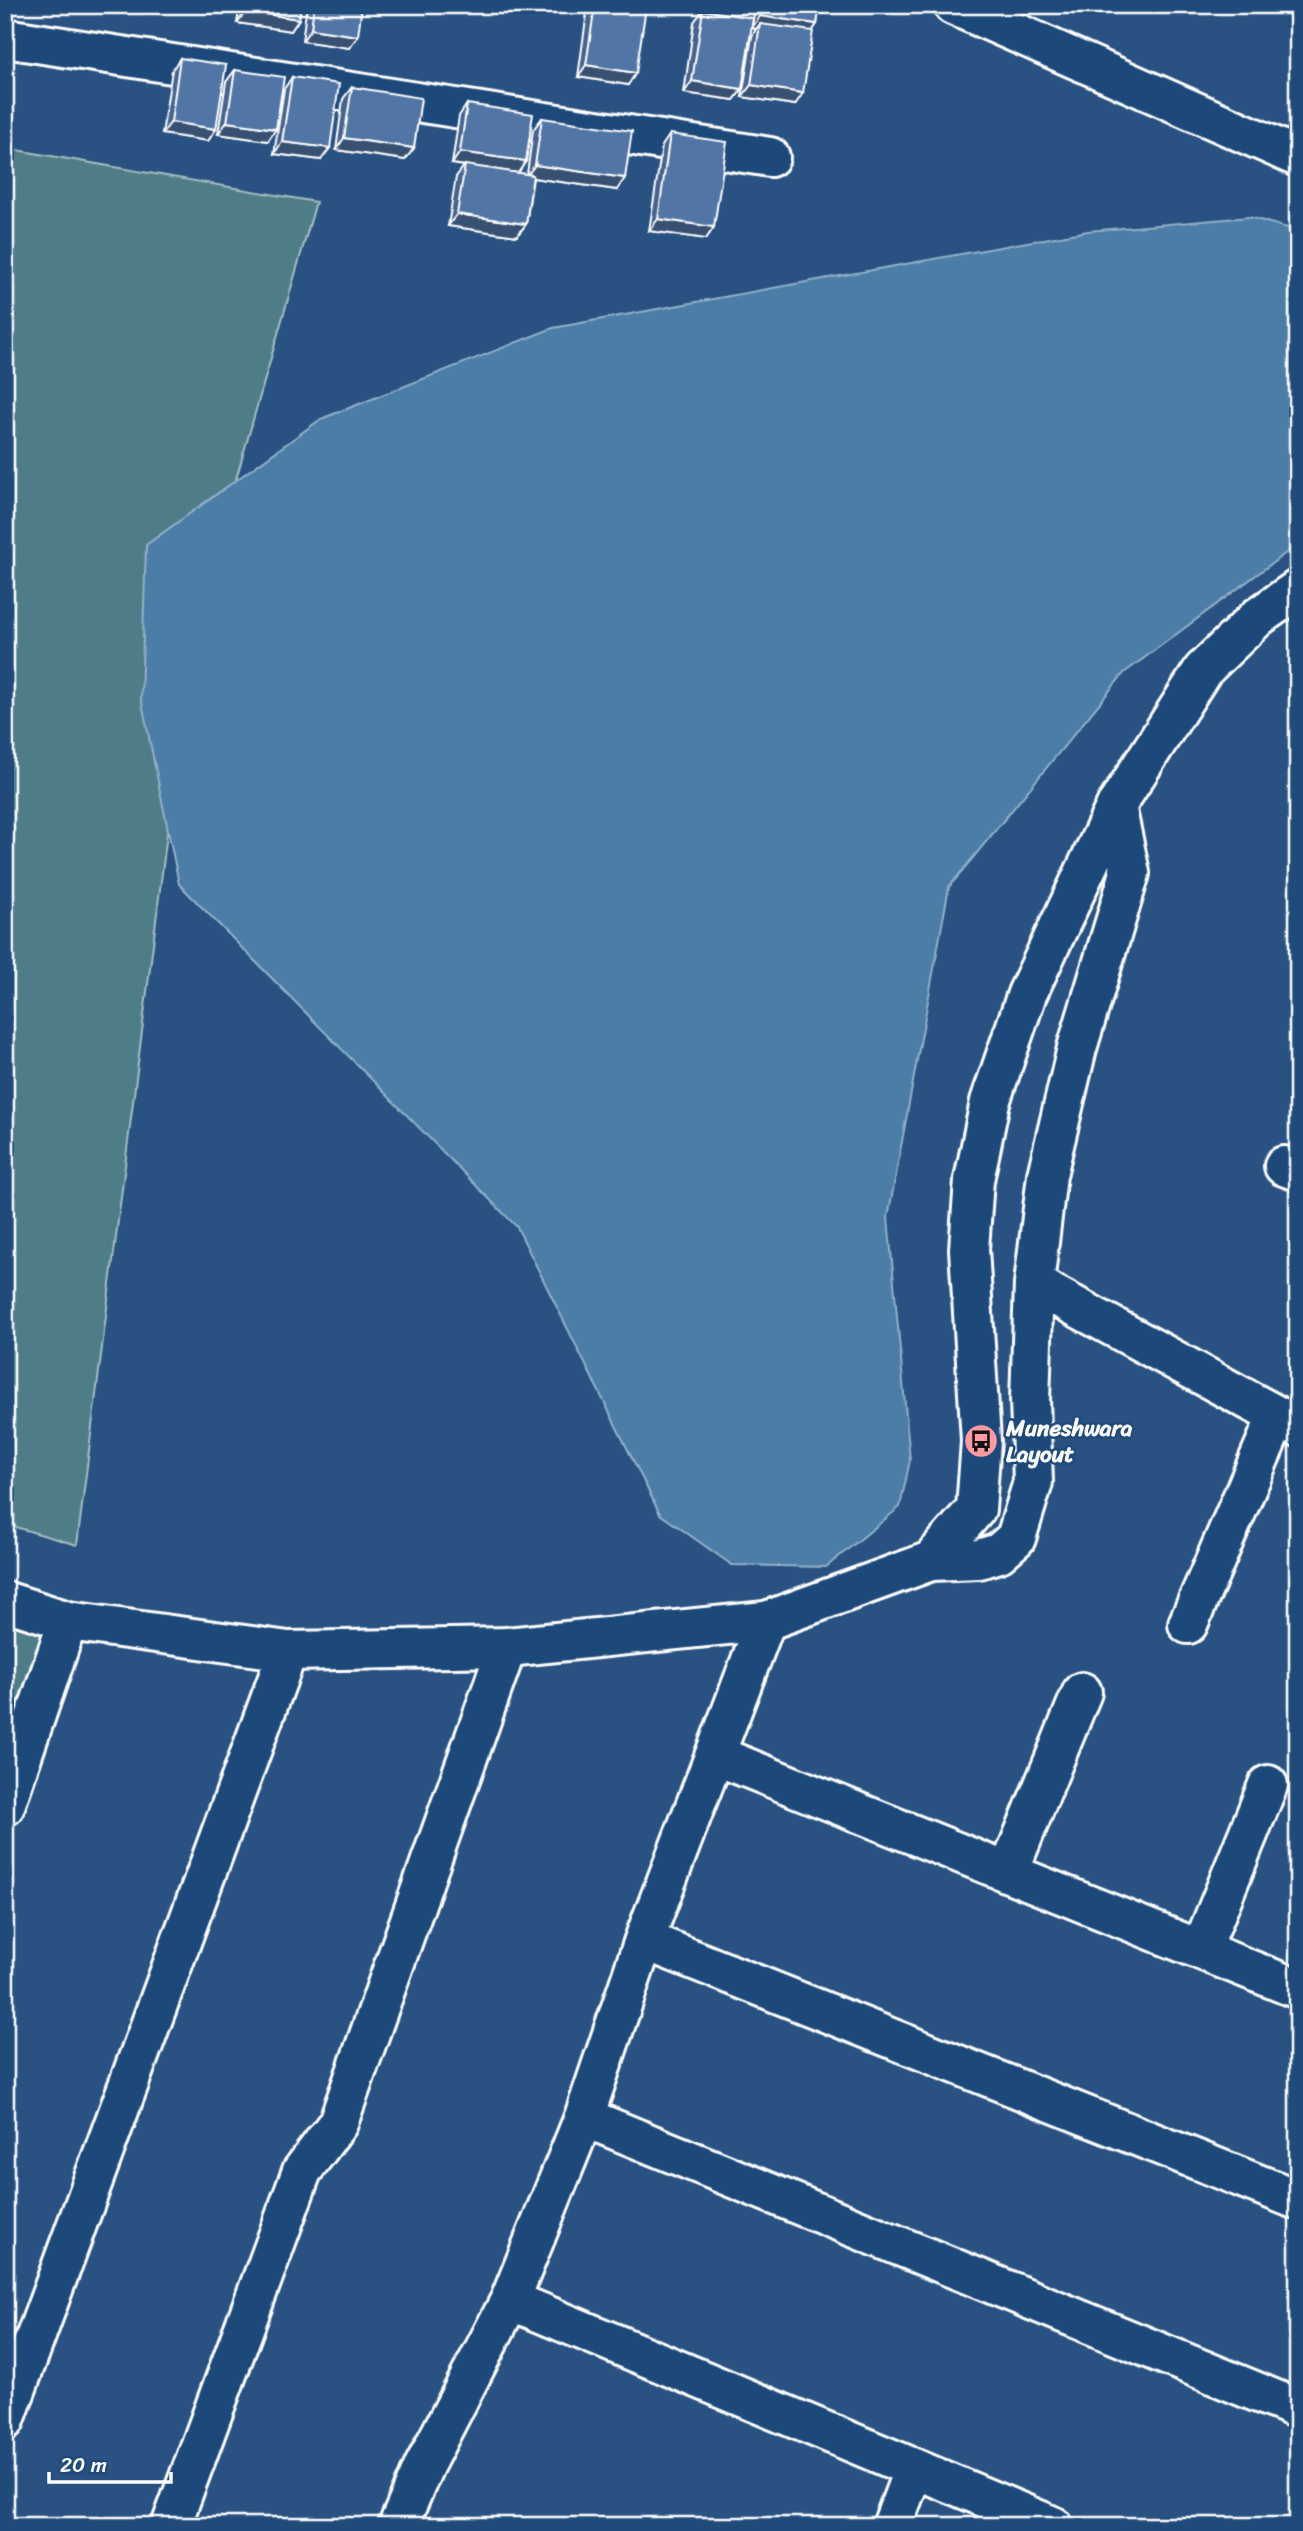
<svg xmlns="http://www.w3.org/2000/svg" width="1303" height="2531" font-family="Sriracha,sans-serif">
<rect width="100%" height="100%" fill="#295282"/>
<filter id="ink" filterUnits="userSpaceOnUse"><feTurbulence type="fractalNoise" baseFrequency=".0143" numOctaves="2"/><feDisplacementMap in="SourceGraphic" scale="14" xChannelSelector="R" yChannelSelector="G"/><feConvolveMatrix kernelMatrix="1 2 1 2 8 2 1 2 1" color-interpolation-filters="sRGB"/></filter>
<g filter="url(#ink)">
<!-- green -->
<path fill="#507d87" stroke="#a8bec3" stroke-width="2" d="M5,148l311,54 -123,426 -116,917 -72,-21z
M5,1617l50,12 -50,143z"/>
<!-- water -->
<path fill="#4b7da6" stroke="#93b1ca" stroke-width="2" d="M1249,217l49,14v313l-174,129 -175,214 -61,330 22,243 -10,47 -74,60 -94,-2 -72,-51 -143,-287 -338,-343 -38,-186 5,-153 175,-126 232,-91 535,-97z"/>
<g fill="none" stroke-linecap="round" stroke-linejoin="round">
<!-- street casing -->
<g stroke="#fff" stroke-width="44">
<path id="street" d="M5,38l765,119
M1284,1166l14,5
M1034,1284l13,-109 30,-127 53,-175 -14,-67
M931,1561l48,-2 20,-6 17,-15 17,-56 -3,-82 4,-116 264,143
M1188,1624l89,-207
M715,1755l583,234
M5,1806l63,-185
M1008,1873l74,-181
M644,1940l654,260
M1201,1950l67,-165
M584,2117l714,292
M510,2300l543,226
M5,2420l283,-769
M171,2526l131,-355 36,-48 169,-476
M398,2526l26,-60 86,-166 74,-183 60,-177 122,-319
M892,2526l22,-58"/>
</g>
<!-- secondary casing -->
<g stroke="#fff" stroke-width="44">
<path id="secondary" d="M953,5l345,152
M5,1601l63,20 220,30 219,-4 259,-26 165,-60 45,-52 5,-68 -12,-192 5,-69 16,-78 37,-108 89,-188 87,-136 55,-53 40,-28"/>
</g>
<!-- street -->
<use href="#street" stroke="#1f4a7a" stroke-width="38"/>
<!-- secondary -->
<use href="#secondary" stroke="#1f4a7a" stroke-width="38"/>
</g>
<!-- wall -->
<path fill="#46648d" stroke="#fff" stroke-width="2" d="M240,5h61l-2,14 -8,12 -54,-8z
M307,5h55l-13,43 -47,-7z
M592,5h41l-5,80 -50,-8 9,-65z
M755,5h65l-3,19 -5,7 -17,74 -53,-8 10,-61 4,-7 -4,-1z
M703,10l39,79 -8,11 -50,-7 10,-71z
M180,58l36,71 -8,12 -46,-7 10,-64z
M235,70l33,71 -50,-7 8,-52z
M292,77l29,83 -47,-6 10,-65z
M352,87l62,61 -9,12 -69,-10 7,-51z
M467,104l59,57 -8,12 9,1 6,-44 9,-12 75,72 -84,-12 -7,46 -9,12 -69,-10 8,-49 8,-11 -12,-2 7,-48z
M670,134l44,93 -8,12 -57,-8 13,-85z"/>
<!-- shaded-wall -->
<path fill="#395173" stroke="#fff" stroke-width="2" d="M105,5h27l-2,4z
M655,5h43l-4,6z
M246,11l53,8 -8,12 -54,-8z
M760,16l57,8 -8,12 -49,-12 -4,5 -4,-1z
M311,29l47,7 -9,12 -47,-7z
M586,65l50,8 -8,12 -50,-8z
M692,81l50,8 -8,11 -50,-7z
M751,85l52,8 -8,12 -53,-8z
M171,122l45,7 -8,12 -46,-7z
M227,122l49,7 -8,12 -50,-7z
M344,138l70,10 -9,12 -69,-10z
M282,142l48,6 -9,12 -47,-6z
M460,152l66,9 -8,12 -66,-9z
M535,165l90,13 -8,12 -91,-13z
M457,214l69,10 -9,12 -69,-10z
M658,219l56,8 -8,12 -57,-8z"/>
<!-- building -->
<path fill="#5174a4" stroke="#fff" stroke-width="2" d="M247,5h54l-2,14 -53,-8z
M314,5h48l-4,31 -47,-7z
M595,5h38l13,2 -10,66 -50,-8z
M762,5h58l-3,19 -57,-8z
M703,10l50,8 -11,71 -50,-8z
M760,24l53,7 -10,62 -52,-8z
M180,58l46,7 -10,64 -45,-7z
M235,70l49,7 -8,52 -49,-7z
M292,77l47,7 -9,64 -48,-6z
M352,87l69,11 -7,50 -70,-10z
M467,104l66,10 -7,47 -66,-9z
M542,118l90,13 -7,47 -90,-13z
M670,134l57,8 -13,85 -56,-8z
M465,165l68,10 -7,49 -69,-10z"/>
</g>
<!-- icons -->
<defs>
<g id="bus-disc" transform="scale(1.75)"><circle r="9.5" fill="#ff9aa2" stroke="#1f4a7a"/><path d="M-5-6H5V4H4V6H2V4H-2V6H-4V4H-5ZM-3.5-4V0h7V-4ZM-3.5 1.2v1.5H-2V1.2ZM2 1.2v1.5H3.5V1.2Z" fill="#111"/></g>
</defs>
<g fill-rule="evenodd">
<use href="#bus-disc" x="981" y="1441"/>
</g>
<g text-anchor="middle" stroke-width="5" stroke-linejoin="round" paint-order="stroke">
<!-- poi labels -->
<g font-size="23" font-weight="bold" fill="#fff" stroke="#1f4a7a" text-anchor="start">
<text x="1006" y="1436">Muneshwara<tspan x="1006" dy="26">Layout</tspan></text>
</g>
</g>
<!-- margin -->
<rect width="1303" height="2531" fill="none" stroke="#1f4a7a" stroke-width="28"/>
<rect x="14" y="14" width="1275" height="2503" fill="none" stroke="#fff" stroke-width="2.5" filter="url(#ink)"/>
<!-- scale -->
<path d="M49 2472v10h122v-10" fill="none" stroke="#ffffff" stroke-width="3.5"/>
<text x="60" y="2472" font-size="21" fill="#ffffff" stroke="#1f4a7a" stroke-width="5" paint-order="stroke">20 m</text>
</svg>
